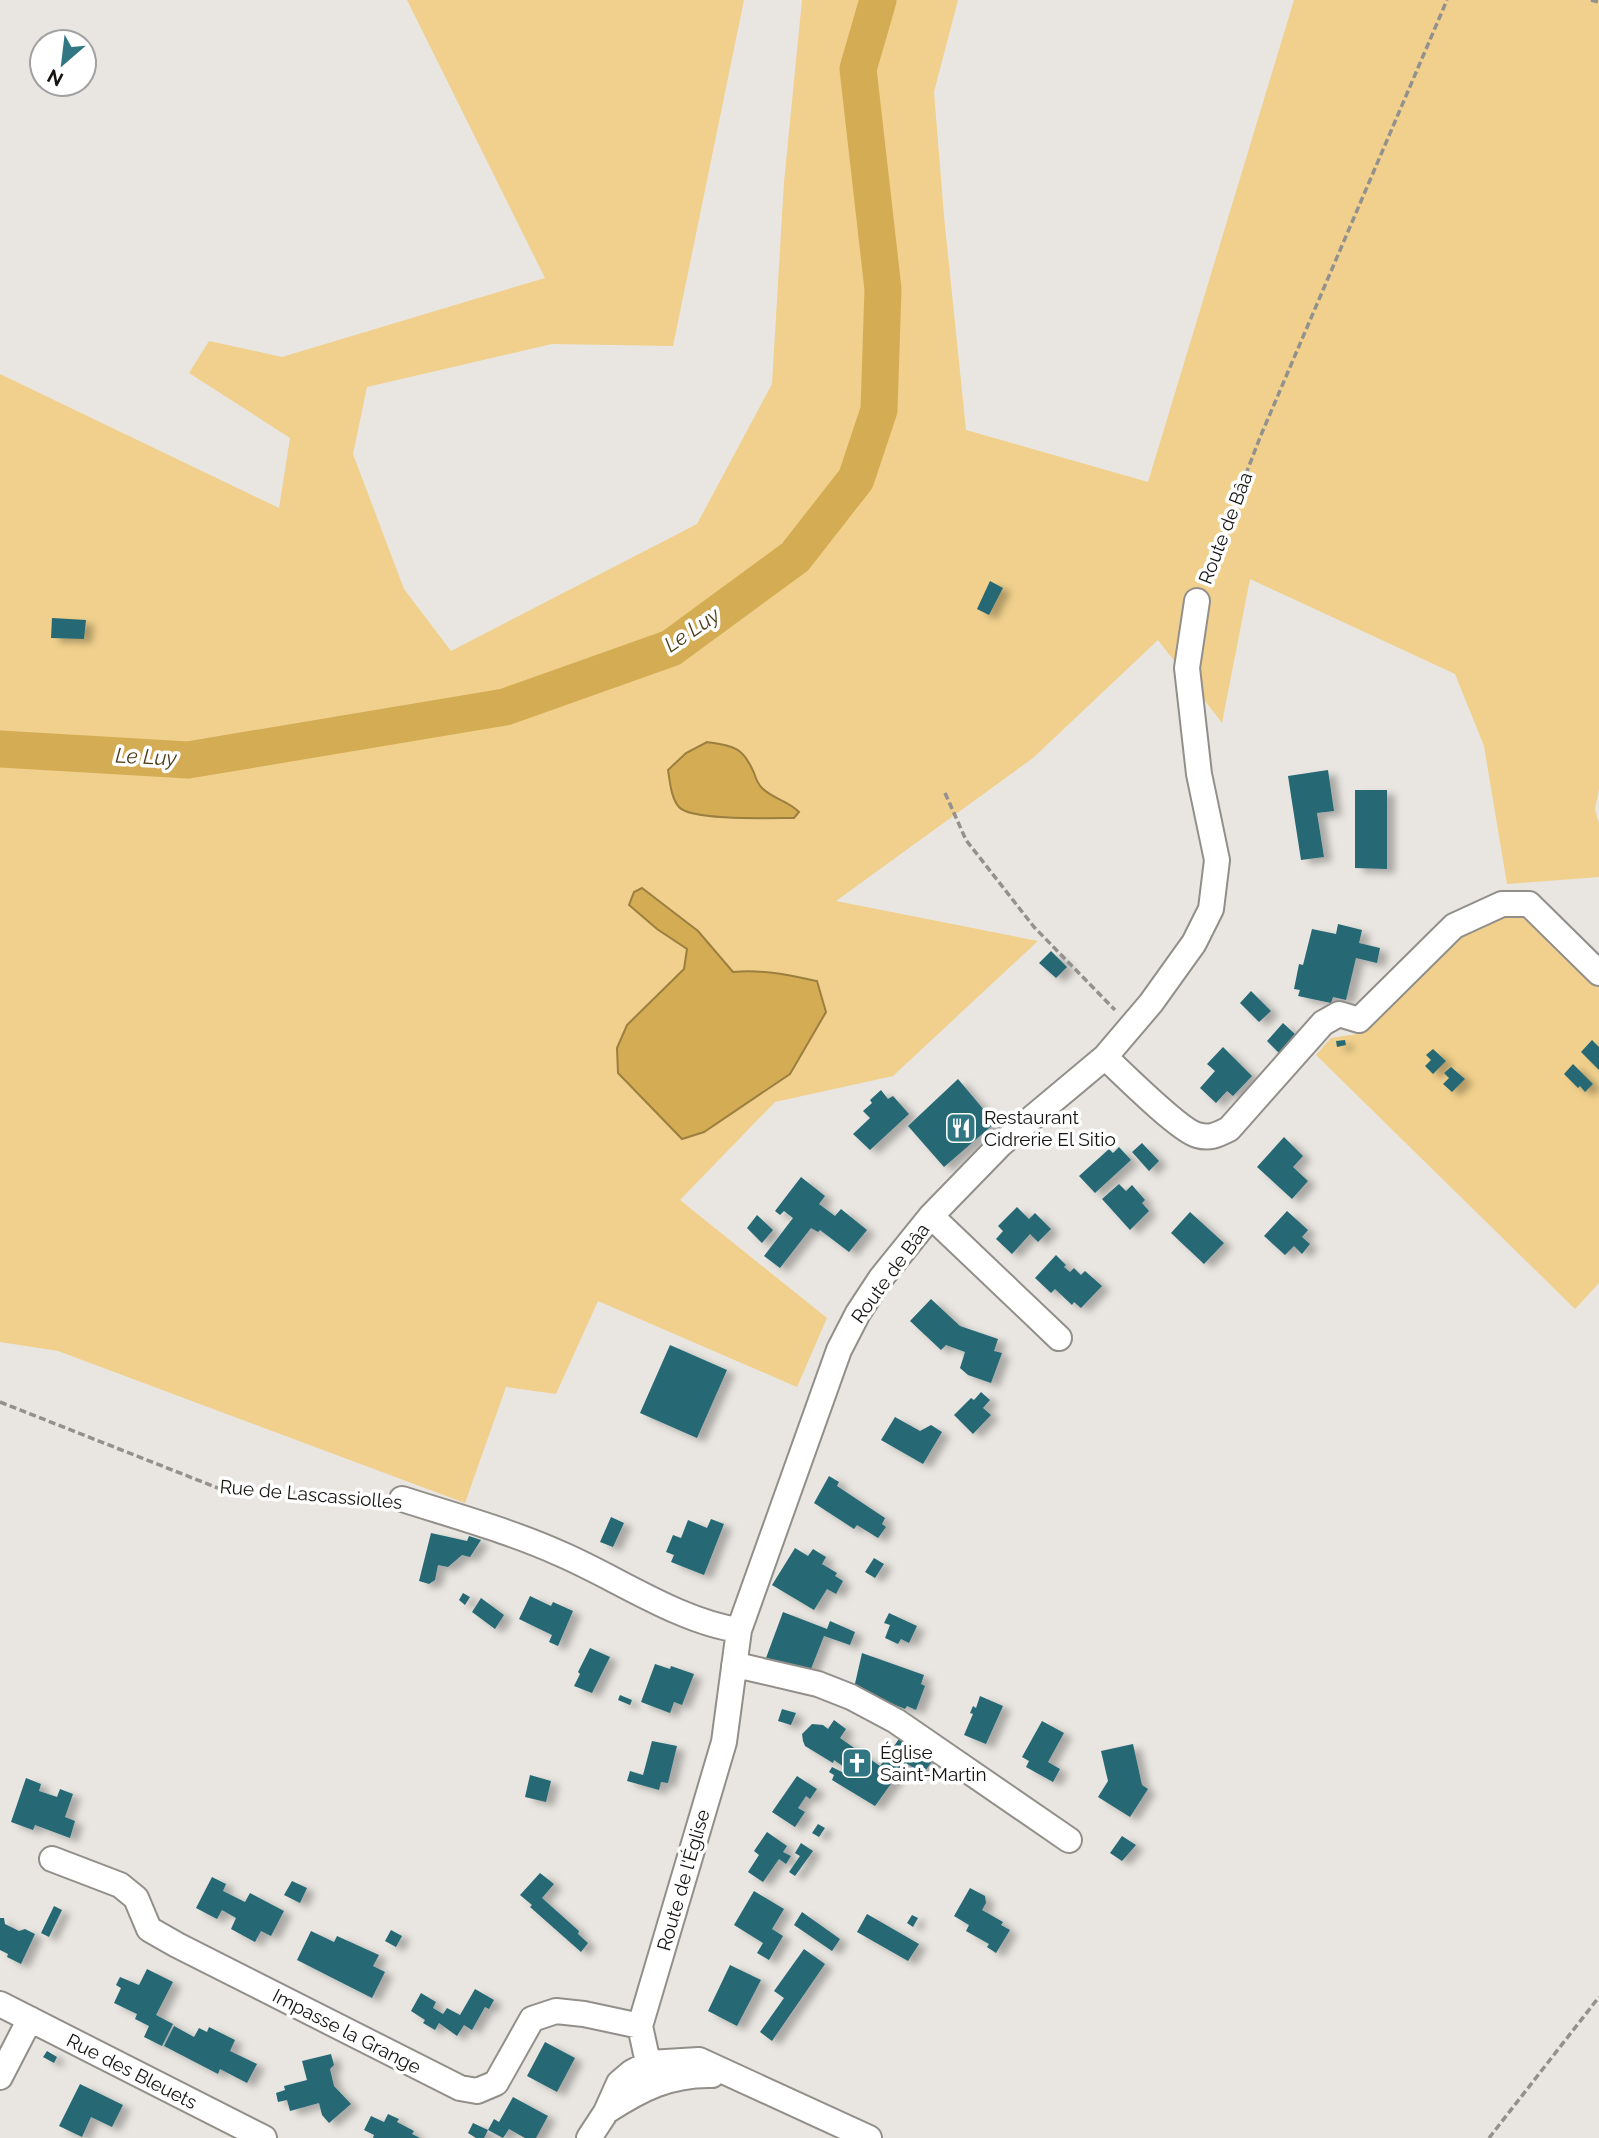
<svg xmlns="http://www.w3.org/2000/svg" width="1599" height="2138" font-family="Raleway,sans-serif">
<defs>
<filter id="shadow"><feDropShadow dx="8" dy="4.5" stdDeviation="3.5" flood-color="#0004"/></filter>
</defs>
<rect width="100%" height="100%" fill="#e9e6e1"/>
<!-- green -->
<path fill="#f0d08c" d="M407,0h337l-71,346 -121,-2 -185,43 -14,67 51,135 47,62 246,-127 75,-140 12,-202 18,-182h156l-24,92 10,124 22,214 182,52 146,-482h305v789l-4,20 4,15v53l-92,7 -23,-138 -29,-72 -205,-95 -28,144 -64,-83 -125,118 -197,143 202,40 -145,135 -118,26 -95,98 147,118 -30,69 -199,-86 -42,93 -50,-7 -41,116 -407,-152 -58,-9v-968l279,134 11,-70 -101,-65 20,-32 73,16 263,-79z
M1518,910l81,78v295l-24,26 -259,-254 15,-17 26,-4 97,-95z"/>
<!-- water -->
<path fill="#d4ac54" stroke="#9b7f40" stroke-width="2" d="M707,742c27,4 36,5 47,31 2,6 4,11 8,15 11,11 27,13 37,24l-5,6c-21,0 -103,3 -115,-11 -8,-9 -9,-25 -11,-37l18,-17z
M642,888l56,43 35,41c29,-3 55,3 84,9l9,31 -36,62 -86,58 -22,7 -64,-66 -1,-25 10,-23 57,-56 3,-20 -30,-20 -28,-24 5,-13z"/>
<g fill="none" stroke-linecap="round" stroke-linejoin="round">
<!-- river -->
<path stroke="#d4ac54" stroke-width="37" d="M0,749l188,11 317,-53 166,-59 124,-91 61,-78 23,-69 4,-121 -25,-220 20,-69"/>
</g>
<!-- building -->
<path fill="#256975" filter="url(#shadow)" d="M990,581l13,7 -14,27 -12,-6z
M52,618l34,2 -2,19 -33,-1z
M1328,770l6,41 -17,2 7,44 -23,3 -13,-84z
M1355,790h32v79l-32,-1z
M1338,924l24,6 -3,13 21,5 -3,15 -21,-5 -10,42 -13,-3 -2,6 -33,-7 2,-6 -6,-1 5,-25 4,1 9,-36 24,5z
M1051,951l16,16 -11,11 -17,-15z
M1251,991l20,20 -12,11 -19,-19z
M1283,1023l14,13 -17,18 -13,-13z
M1345,1040l1,5 -9,2 -1,-6z
M1592,1040l7,7v23l-18,-18z
M1223,1047l29,29 -19,20 -6,-5 -11,12 -16,-15 15,-17 -8,-7z
M1433,1049l13,12 -13,13 -8,-8 6,-6 -5,-5z
M1573,1064l20,20 -8,8 -5,-6 -2,2 -14,-14z
M1451,1067l14,12 -13,13 -9,-8 6,-6 -5,-5z
M958,1079l37,44 -51,44 -36,-41z
M881,1090l7,9 5,-3 16,18 -39,36 -17,-16 17,-16 -7,-7 9,-8 -2,-3z
M1284,1137l19,19 -10,11 15,14 -16,18 -35,-32z
M1142,1143l17,18 -10,10 -17,-19z
M1119,1147l12,13 -36,33 -16,-17 30,-27 4,4z
M801,1177l24,19 -6,8 16,12 6,-7 26,21 -18,22 -29,-22 -2,2 -7,-4 -31,40 -16,-12 29,-38 -9,-7 -4,4 -5,-4z
M1119,1184l7,7 6,-6 13,15 -3,3 7,8 -19,19 -28,-31z
M1017,1207l12,12 6,-6 16,16 -13,13 -8,-8 -18,20 -16,-15 7,-8 -5,-5z
M1287,1211l21,19 -6,7 8,7 -8,10 -8,-8 -9,9 -21,-19z
M1190,1212l34,31 -20,21 -33,-31z
M757,1215l16,15 -11,13 -15,-15z
M1056,1255l10,10 -2,2 6,5 4,-4 7,7 4,-4 17,15 -21,22 -7,-6 -2,3 -17,-16 -4,4 -16,-15z
M931,1299l29,27 38,13 -4,12 8,2 -11,30 -23,-8 -8,-7 5,-16 -19,-7 -5,5 -31,-29z
M670,1345l57,25 -30,68 -57,-25z
M981,1392l9,8 -7,8 8,7 -18,19 -19,-19 17,-17 3,2z
M895,1417l25,14 11,-6 11,7 -19,32 -42,-24z
M829,1476l10,6 -2,4 48,32 -3,6 4,3 -8,11 -21,-13 -3,4 -40,-26z
M611,1517l13,6 -11,24 -13,-5z
M711,1519l13,5 -20,51 -33,-13 3,-7 -8,-3 7,-17 8,3 7,-18 19,8z
M431,1533l36,8 2,-5 12,4 -11,17 -8,-2 -14,12 -10,-2 -3,15 -6,4 -10,-3z
M795,1548l13,8 5,-7 13,8 -4,7 15,9 -2,3 8,5 -7,13 -9,-5 -13,21 -42,-25z
M874,1558l10,6 -9,14 -10,-6z
M463,1593l7,4 -5,8 -6,-5z
M530,1596l21,10 2,-4 20,9 -15,35 -9,-4 3,-7 -33,-16z
M481,1598l23,17 -9,14 -23,-17z
M783,1612l44,17 3,-8 25,11 -5,13 -26,-9 -15,38 -43,-16z
M889,1613l28,13 -8,17 -8,-4 -3,5 -13,-6 5,-13 -6,-2z
M590,1648l20,9 -18,36 -18,-7 6,-12 -2,-2z
M862,1653l62,22 -3,9 4,2 -9,24 -9,-4 -2,3 -51,-21z
M655,1664l15,5 1,-3 23,8 -12,31 -8,-3 -4,11 -29,-11z
M620,1695l12,5 -2,5 -12,-5z
M980,1696l23,10 -17,38 -22,-9 9,-21 -3,-1 3,-7 3,2z
M782,1709l14,4 -5,12 -13,-4z
M834,1720l12,9 -6,9 40,28 21,-30 32,24 -10,14 -17,-11 -31,43 -43,-26 2,-5 -5,-3 3,-5 12,6 3,-4 -13,-9 -1,3 -28,-17 -2,-5 -1,-7 10,-10 11,1 5,4z
M1042,1721l22,12 -16,29 12,7 -7,13 -27,-15 3,-6 -7,-4z
M652,1741l25,5 -9,37 -7,-1 -2,8 -32,-9 3,-10 13,4z
M1133,1744l9,41 6,4 -18,28 -32,-20 10,-16 -7,-30z
M530,1775l21,6 -5,21 -21,-5z
M797,1776l20,13 -7,10 -4,-3 -8,12 7,4 -10,15 -23,-15z
M26,1778l15,6 -2,7 18,6 3,-8 13,5 -8,23 10,4 -5,17 -35,-13 -2,5 -22,-8z
M818,1824l7,4 -6,9 -7,-4z
M767,1832l20,14 -4,6 8,4 -5,8 -7,-5 -16,23 -15,-10 11,-17 -5,-4z
M1122,1836l14,9 -14,16 -12,-8z
M801,1843l12,8 -18,25 -6,-4 11,-16 -5,-3z
M540,1873l14,11 -12,14 37,33 -1,3 10,9 -7,9 -51,-45 2,-2 -12,-10z
M212,1877l14,7 -3,7 22,11 5,-9 34,18 -13,25 -10,-5 -6,11 -24,-13 5,-11 -14,-8 -5,9 -21,-11z
M292,1881l15,7 -7,15 -16,-8z
M970,1888l15,8 1,7 -4,7 21,12 -2,3 9,5 -14,23 -9,-6 2,-3 -23,-13 3,-6 -15,-9z
M754,1891l30,18 -12,20 11,7 -14,24 -12,-7 6,-10 -29,-18z
M54,1906l8,4 -13,27 -8,-4z
M802,1912l38,27 -8,12 -38,-26z
M867,1914l52,30 -11,17 -51,-29z
M912,1915l6,3 -5,9 -6,-4z
M0,1918h4l1,6 14,7 6,-2 10,5 -14,30 -14,-7 1,-3 -8,-4z
M391,1930l11,6 -6,11 -11,-6z
M311,1931l23,11 3,-6 42,19 -6,11 12,6 -13,26 -75,-38z
M804,1949l21,15 -53,77 -12,-9 24,-34 -10,-7z
M730,1965l31,15 -24,46 -29,-15z
M147,1969l26,13 -17,33 17,9 -11,22 -18,-9 5,-11 -14,-7 2,-5 -23,-11 7,-15 -5,-3 4,-8 19,8z
M475,1989l19,11 -5,9 -4,-2 -13,23 -8,-5 -7,11 -18,-13 -4,7 -12,-7 2,-3 -14,-9 10,-18 15,9 -3,6 10,6 4,-6 13,7z
M174,2026l20,11 5,-9 8,4 2,-5 26,13 -5,11 27,13 -10,19 -27,-14 -2,5 -54,-28z
M545,2042l30,16 -18,34 -30,-16z
M47,2051l10,6 -3,6 -11,-6z
M331,2054l3,11 -4,4 4,17 17,18 -22,19 -7,-8 -3,-12 -29,8 -3,-11 -9,2 -2,-9 9,-3 -1,-4 23,-6 -5,-19z
M80,2084l43,21 -11,22 -21,-10 -9,20 -23,-11z
M513,2097l35,19 -12,22h-11l-16,-9 -6,9 -15,-8 6,-11 5,3z
M388,2114l11,5 -2,3 17,9 -2,3 8,4h-47l1,-3 -10,-5 7,-14 13,6z
M473,2123l15,7 -4,8h-8l-8,-5z"/>
<g fill="none" stroke-linecap="round" stroke-linejoin="round">
<!-- minor casing -->
<g stroke="#928f8a" stroke-width="28">
<path id="minor" d="M1105,1057c17,16 74,73 92,78 13,4 20,0 32,-6l94,-106 16,-9 20,6 95,-94 48,-22h27l70,69
M931,1216l128,122
M402,1499c53,17 108,32 159,55 54,23 119,68 178,76
M734,1666l11,1 73,17 33,13 45,24 173,119
M52,1859l68,26 16,13 13,31 28,16 283,143 17,3 19,-8 36,-64 24,-8 28,3 56,12
M0,2004l264,134
M0,2077l30,-58
M660,2082l-13,-24 -7,-32 84,-284 15,-112 100,-280 19,-37 23,-35 50,-62 70,-72 104,-87 46,-54 43,-60 17,-34 6,-49 -18,-86 -12,-106 10,-67
M607,2111c34,-22 63,-37 105,-36
M589,2138l17,-26 13,-29 13,-11 17,-9 50,-3 170,78"/>
</g>
<!-- path -->
<path stroke="#93918e" stroke-width="3.5" stroke-dasharray="7 3.5" stroke-linecap="butt" d="M1591,0l8,2
M1204,582l57,-147 186,-435
M945,793l21,47 68,87 81,83
M0,1402l223,88 124,4 32,3
M1489,2138l110,-141"/>
<!-- minor -->
<use href="#minor" stroke="#fff" stroke-width="24"/>
</g>
<!-- icons -->
<defs>
<g id="restaurant-square" transform="scale(1.575)"><rect x="-9" y="-9" width="18" height="18" rx="4" fill="#317783" stroke="#fff"/><path d="M-5-6h1v4h1v-4h1v4h1v-4h1v5L-1.5 .5V6h-2V.5L-5-1ZM5-6V6H3V1.5H1.5Q1.5-4 5-6Z" fill="#fff"/></g>
<g id="church-square" transform="scale(1.575)"><rect x="-9" y="-9" width="18" height="18" rx="4" fill="#317783" stroke="#fff"/><path d="M-1.2-6h2.4v3.5h3.3v2.4h-3.3V6h-2.4V-.1h-3.3v-2.4h3.3Z" fill="#fff"/></g>
</defs>
<g fill-rule="evenodd">
<use href="#restaurant-square" x="961" y="1128"/>
<use href="#church-square" x="857" y="1763"/>
</g>
<g text-anchor="middle" stroke-width="7" stroke-linejoin="round" paint-order="stroke">
<!-- street labels -->
<g font-size="19" fill="#161513" stroke="#fff">
<text transform="translate(1225 528) rotate(-69)" y="7">Route de Bâa</text>
<text transform="translate(890 1273) rotate(-54)" y="7">Route de Bâa</text>
<text transform="translate(311 1494) rotate(5)" y="7">Rue de Lascassiolles</text>
<text transform="translate(683 1880) rotate(-74)" y="7">Route de l'Église</text>
<text transform="translate(347 2031) rotate(27)" y="7">Impasse la Grange</text>
<text transform="translate(132 2071) rotate(27)" y="7">Rue des Bleuets</text>
</g>
<!-- poi labels -->
<g font-size="19" fill="#161513" stroke="#fff" text-anchor="start">
<text x="984" y="1124">Restaurant<tspan x="984" dy="22">Cidrerie El Sitio</tspan></text>
<text x="880" y="1759">Église<tspan x="880" dy="22">Saint-Martin</tspan></text>
</g>
<!-- water labels -->
<g font-size="21" font-style="italic" fill="#4c3b16" stroke="#fff">
<text transform="translate(692 630) rotate(-34)" y="7">Le Luy</text>
<text transform="translate(146 757) rotate(3)" y="7">Le Luy</text>
</g>
</g>
<!-- north arrow -->
<g transform="translate(63 63) rotate(208)"><circle r="33" fill="#ffffff" stroke="#a2a1a1" stroke-width="2"/>
<path d="M0-5L12 26L0 18L-12 26Z" fill="#317783"/>
<text y="-10" font-size="19" font-weight="bold" text-anchor="middle" fill="#161513">N</text>
</g>
</svg>
